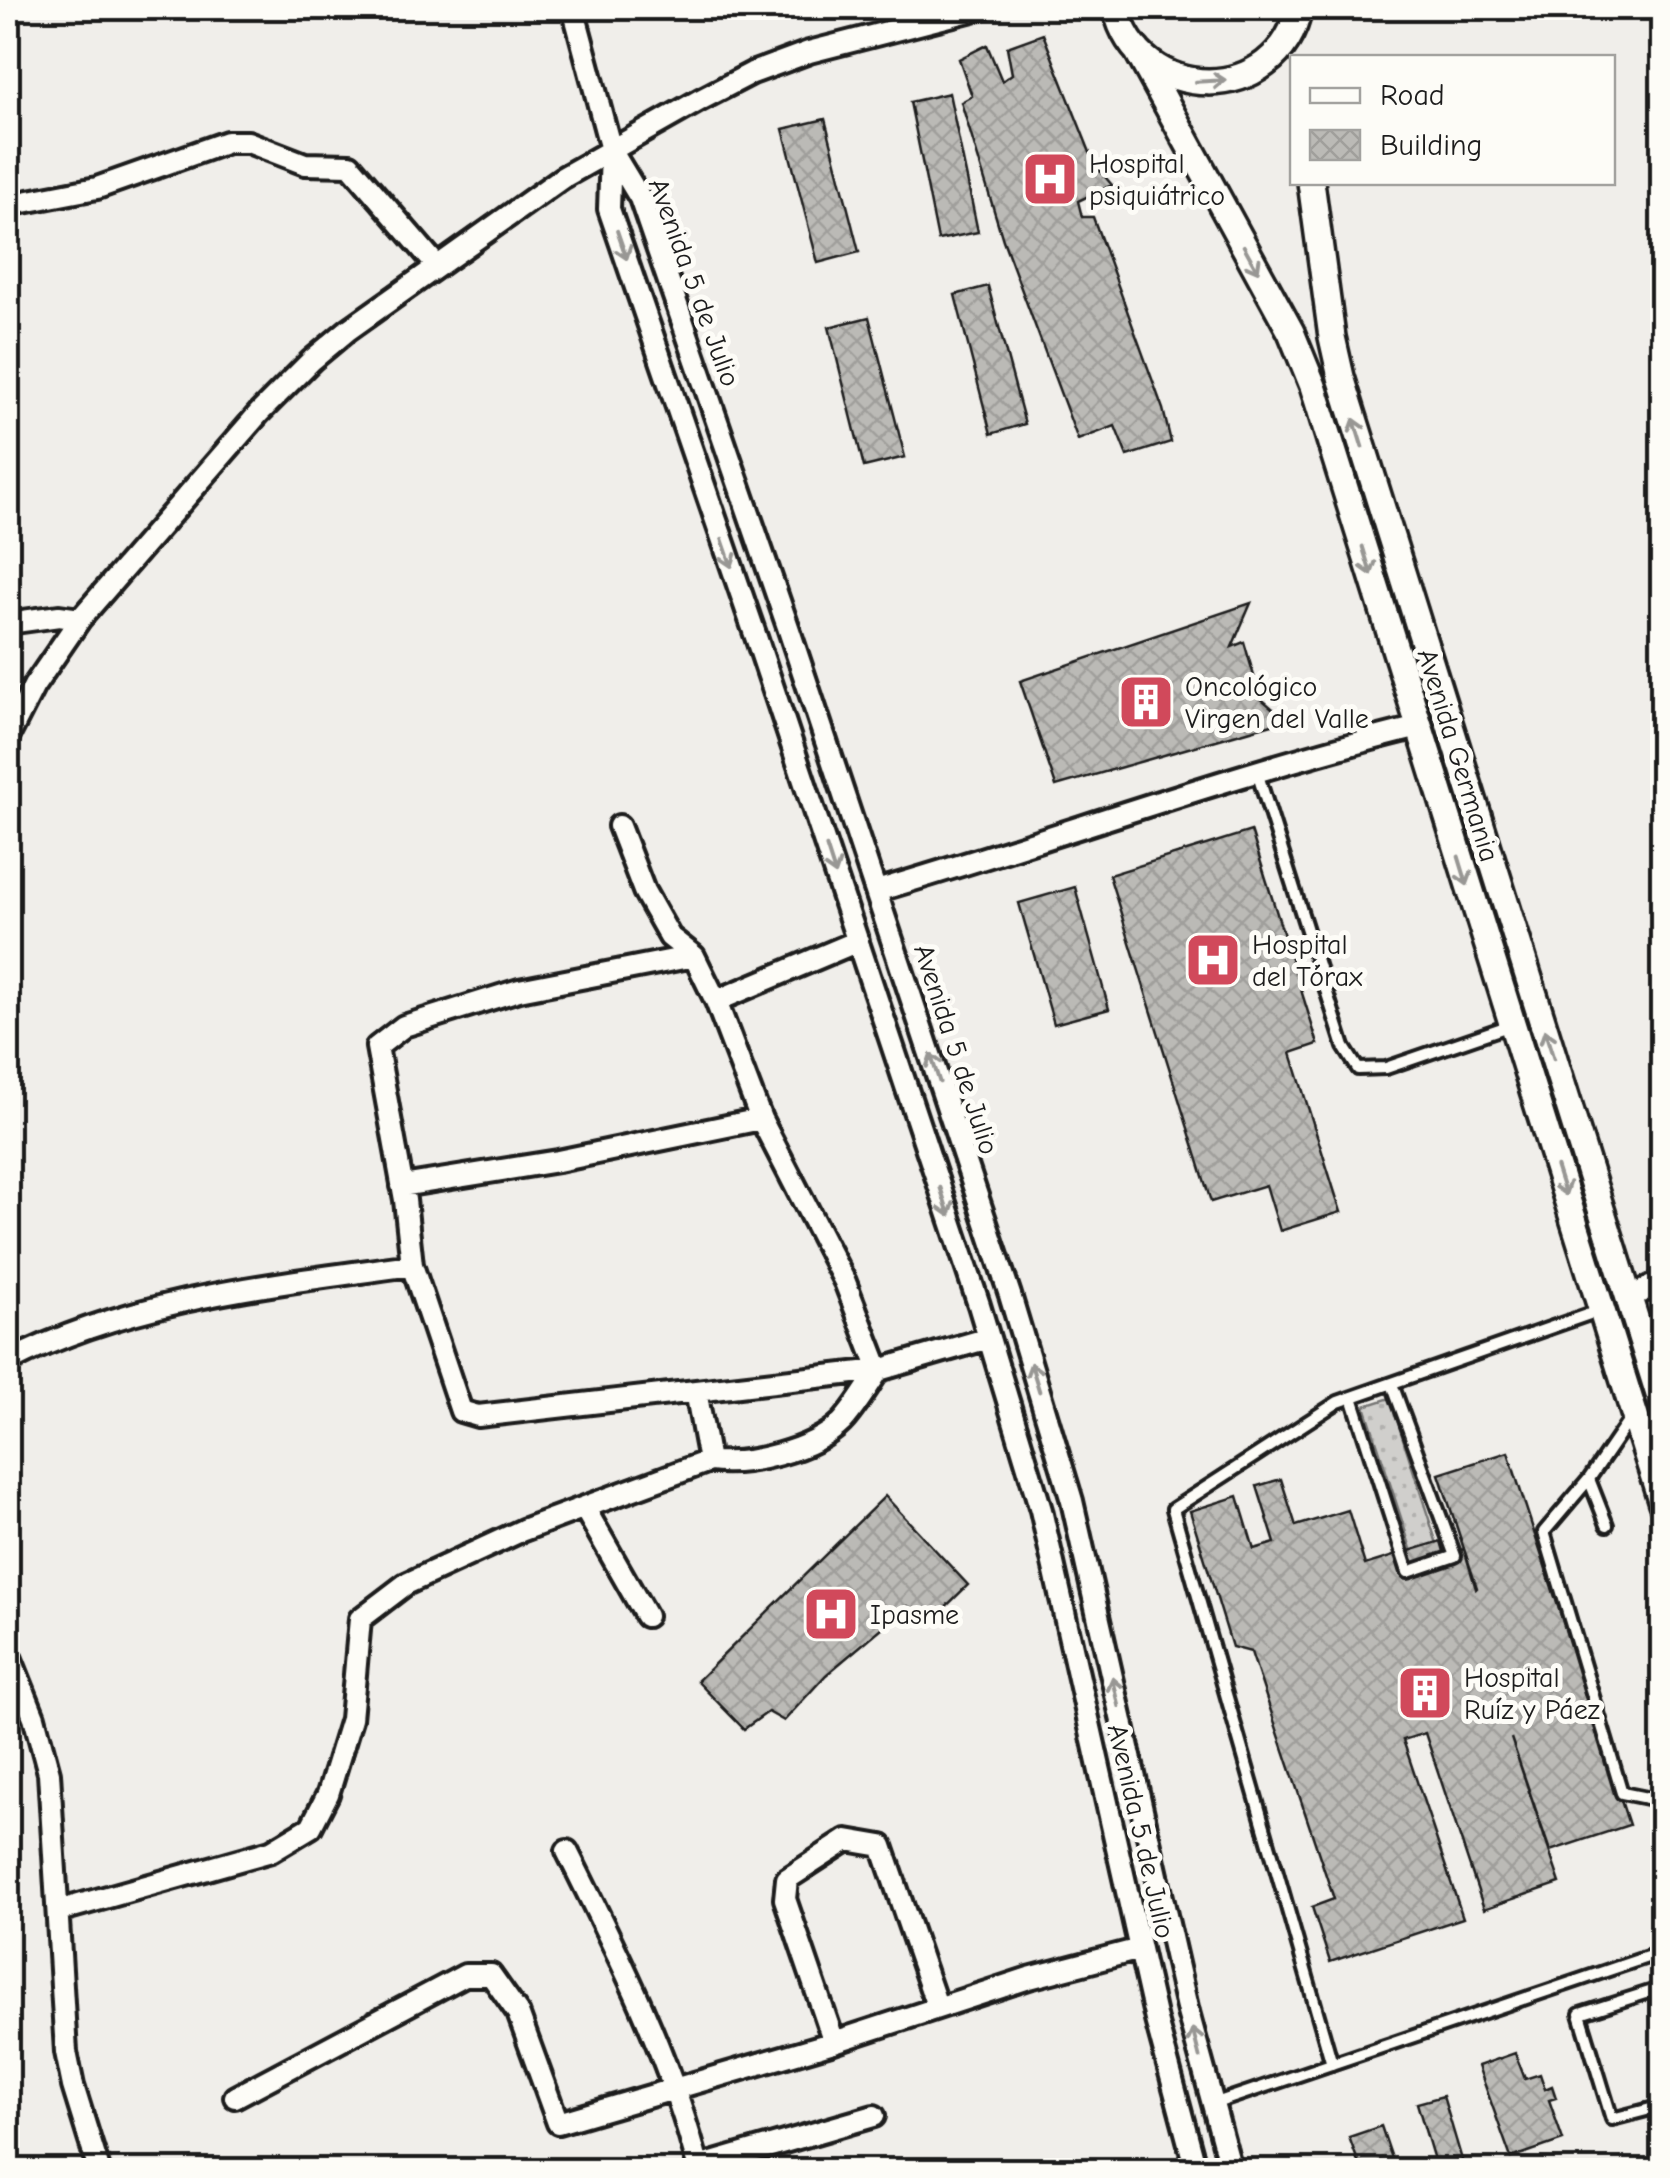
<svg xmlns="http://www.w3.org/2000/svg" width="1670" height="2178" font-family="'Comic Neue',sans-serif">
<defs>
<pattern id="garden-dots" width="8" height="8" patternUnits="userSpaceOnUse" patternTransform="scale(2.5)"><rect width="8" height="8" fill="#d0cfcc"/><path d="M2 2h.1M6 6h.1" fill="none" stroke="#b2b1af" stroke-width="1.8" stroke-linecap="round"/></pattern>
<pattern id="building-cross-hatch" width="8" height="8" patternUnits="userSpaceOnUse" patternTransform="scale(2.5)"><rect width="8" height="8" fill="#bbbab6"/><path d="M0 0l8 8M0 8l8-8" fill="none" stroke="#a09f9c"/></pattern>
</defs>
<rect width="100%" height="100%" fill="#f0eeea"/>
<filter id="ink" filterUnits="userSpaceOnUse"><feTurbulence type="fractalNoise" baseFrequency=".01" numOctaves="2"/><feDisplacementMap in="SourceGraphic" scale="20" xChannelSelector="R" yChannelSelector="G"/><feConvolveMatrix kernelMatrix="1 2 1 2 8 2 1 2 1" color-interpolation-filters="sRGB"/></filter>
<g filter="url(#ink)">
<!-- garden -->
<path fill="url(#garden-dots)" stroke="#767674" stroke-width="2.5" d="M1390,1398l48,149 -25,8 -48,-149z"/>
<!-- building -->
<path fill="url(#building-cross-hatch)" stroke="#1c1c1c" stroke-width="2.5" d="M1043,34l52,131 17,20 -34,16 4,16h11l70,192 8,33 -44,14 -12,-30 -37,14 -75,-200 -42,-138 11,-6 -13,-37 28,-14 15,36 10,-7 -5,-27z
M949,93l29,139 -40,8 -28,-138z
M825,119l34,133 -41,11 -35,-134z
M988,286l37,138 -34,10 -36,-139z
M869,317l36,140 -41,10 -35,-140z
M1251,603l-19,44 12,-5 12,41 -12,1 42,36 -230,66 -36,-105z
M1251,831l67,213 -27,9 50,159 -61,19 -14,-46 -55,17 -102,-327z
M1075,887l34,122 -55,15 -35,-121z
M1508,1452l121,373 -79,26 -39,-113 49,145 -76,26 -59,-176 -22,7 60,178 -133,44 -18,-55 22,-8 -83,-247 -19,-5 -42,-136 48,-15 16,53 21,-6 -18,-57 24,-7 15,47 52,-16 17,55 76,-24 4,14 19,-6 12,40 1,-1 -38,-114z
M885,1496l83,89 -39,38 -21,-17 -82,69 -42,46 -16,-9 -24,17 -47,-48z
M1515,2053l10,26 15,-5 5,15 7,-3 4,12 -7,2 14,40 -52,18 -33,-92z
M1443,2096l22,74h-28l-20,-67z
M1381,2126l15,44h-35l-12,-33z"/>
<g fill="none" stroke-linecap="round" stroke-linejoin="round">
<!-- service casing -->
<g stroke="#1c1c1c" stroke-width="18">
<path id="service" d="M1257,772l87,275 14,22 28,-1 125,-43
M1352,1397l56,175 47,-16 -63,-172
M1632,1416l-43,63 -45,53 78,261 40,8
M1589,1479l18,46
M1662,1988l-82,26 32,105 50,-13
M1332,2064l-159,-555 165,-107 263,-92
M1213,2104l449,-152"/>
</g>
<!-- minor casing -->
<g stroke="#1c1c1c" stroke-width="28">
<path id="minor" d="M573,8l38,142 29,48 148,429 222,668 62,206 116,511 43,158
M611,152l-2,57 147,428 223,668 62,205 115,510 40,150
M8,205l89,-17 130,-46h21l57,22 45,1 87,101
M8,623l51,-7 21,3
M8,737l26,-51 46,-67 179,-206 53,-53 36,-30 214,-152 138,-78 52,-27 57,-21 172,-44
M876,891c181,-53 359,-119 543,-164
M694,956l-175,34 -115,36 -27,21 28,153 7,65 49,146 17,5 401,-46 110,-32
M716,1001l142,-60
M402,1186l156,-25 203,-42
M1629,1298l33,-17
M8,1362c124,-64 267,-78 404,-97
M696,1391l13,70
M585,1509l61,107
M8,1652l26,65 15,56 17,279 7,34 26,84
M567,1851c50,100 105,210 132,319
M58,1911l213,-60 40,-24 17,-33 23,-75 9,-100 46,-35 117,-54 186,-69c37,6 105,-11 133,-39 14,-15 25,-35 37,-52l-34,-88 -84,-163 -45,-118 -22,-45 -24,-19 -26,-46 -25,-65
M834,2042l-49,-143 2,-20 60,-39 35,6 55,160
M235,2097l230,-122h26l27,38 40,110 276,-81 195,-64 111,-29
M698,2167l176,-51"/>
</g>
<!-- tertiary casing -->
<g stroke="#1c1c1c" stroke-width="32">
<path id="tertiary" d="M1116,8c22,98 163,99 183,0
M1137,50l154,282 22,54 349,1117
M1311,182l21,155 9,40 321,1027"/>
</g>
<!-- service -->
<use href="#service" stroke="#fdfcf7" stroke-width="10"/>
<!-- minor -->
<use href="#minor" stroke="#fdfcf7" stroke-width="20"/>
<!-- tertiary -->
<use href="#tertiary" stroke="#fdfcf7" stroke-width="25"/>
</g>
<!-- one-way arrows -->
<defs><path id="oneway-shaft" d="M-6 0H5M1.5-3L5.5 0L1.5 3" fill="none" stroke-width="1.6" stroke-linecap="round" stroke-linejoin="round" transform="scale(2.5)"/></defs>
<g stroke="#989794">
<use href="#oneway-shaft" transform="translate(1211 81) rotate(-3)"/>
<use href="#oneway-shaft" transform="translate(622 245) rotate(71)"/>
<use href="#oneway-shaft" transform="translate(1251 259) rotate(61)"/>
<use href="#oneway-shaft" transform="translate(1358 433) rotate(-107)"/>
<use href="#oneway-shaft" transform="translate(727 553) rotate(71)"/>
<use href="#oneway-shaft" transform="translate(1367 561) rotate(73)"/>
<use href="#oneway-shaft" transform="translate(831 861) rotate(72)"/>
<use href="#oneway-shaft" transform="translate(1463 871) rotate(73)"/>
<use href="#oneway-shaft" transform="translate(1549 1044) rotate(-108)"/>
<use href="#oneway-shaft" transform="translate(935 1068) rotate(-108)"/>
<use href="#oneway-shaft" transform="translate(1561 1181) rotate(72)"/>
<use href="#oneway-shaft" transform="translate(945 1202) rotate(72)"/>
<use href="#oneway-shaft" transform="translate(1035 1377) rotate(-107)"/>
<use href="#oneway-shaft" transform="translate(1116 1692) rotate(-103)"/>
<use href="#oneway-shaft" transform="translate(1196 2043) rotate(-104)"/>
</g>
</g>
<!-- icons -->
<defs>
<g id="hospital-square" transform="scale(2.875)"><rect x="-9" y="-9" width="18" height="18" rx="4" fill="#d1495b" stroke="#fdfcf7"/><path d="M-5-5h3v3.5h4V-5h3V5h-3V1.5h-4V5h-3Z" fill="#fff"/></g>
<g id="building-square" transform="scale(2.875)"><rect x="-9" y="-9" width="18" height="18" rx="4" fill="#d1495b" stroke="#fdfcf7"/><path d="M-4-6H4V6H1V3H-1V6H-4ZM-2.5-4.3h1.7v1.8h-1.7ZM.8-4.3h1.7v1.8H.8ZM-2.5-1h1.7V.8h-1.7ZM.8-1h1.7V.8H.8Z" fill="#fff"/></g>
</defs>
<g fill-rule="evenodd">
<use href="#hospital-square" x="1050" y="179"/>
<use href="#building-square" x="1146" y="702"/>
<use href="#hospital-square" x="1213" y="960"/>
<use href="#hospital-square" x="831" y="1614"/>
<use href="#building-square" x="1425" y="1693"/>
</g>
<g text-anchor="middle" stroke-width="10" stroke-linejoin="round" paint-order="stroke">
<!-- poi labels -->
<g font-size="28" fill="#1c1c1c" stroke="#fdfcf7" text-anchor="start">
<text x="1089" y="173">Hospital<tspan x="1089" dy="32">psiquiátrico</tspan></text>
<text x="1185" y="696">Oncológico<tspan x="1185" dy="32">Virgen del Valle</tspan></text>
<text x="1252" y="954">Hospital<tspan x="1252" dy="32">del Tórax</tspan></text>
<text x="870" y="1624">Ipasme</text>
<text x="1464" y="1687">Hospital<tspan x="1464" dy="32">Ruíz y Páez</tspan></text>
</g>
<!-- street labels -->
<g font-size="28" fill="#1c1c1c" stroke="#fdfcf7">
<text transform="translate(695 282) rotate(70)" y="10">Avenida 5 de Julio</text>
<text transform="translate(1459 755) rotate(73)" y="10">Avenida Germania</text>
<text transform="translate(957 1049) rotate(72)" y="10">Avenida 5 de Julio</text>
<text transform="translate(1142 1831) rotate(77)" y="10">Avenida 5 de Julio</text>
</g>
</g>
<!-- margin -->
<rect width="1670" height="2178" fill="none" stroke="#fdfcf7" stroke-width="40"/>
<rect x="20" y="20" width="1630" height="2138" fill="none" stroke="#1c1c1c" stroke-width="4" filter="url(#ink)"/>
<!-- legend -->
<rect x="1290" y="55" width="325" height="130" fill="#fdfcf7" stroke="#a3a29f" stroke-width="2.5"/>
<rect x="1310" y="88" width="50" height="15" fill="#fdfcf7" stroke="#a3a29f" stroke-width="2.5"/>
<text x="1380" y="105" font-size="30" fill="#1c1c1c">Road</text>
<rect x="1310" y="130" width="50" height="30" fill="url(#building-cross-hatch)" stroke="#a3a29f" stroke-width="2.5"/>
<text x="1380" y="155" font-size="30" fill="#1c1c1c">Building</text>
</svg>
